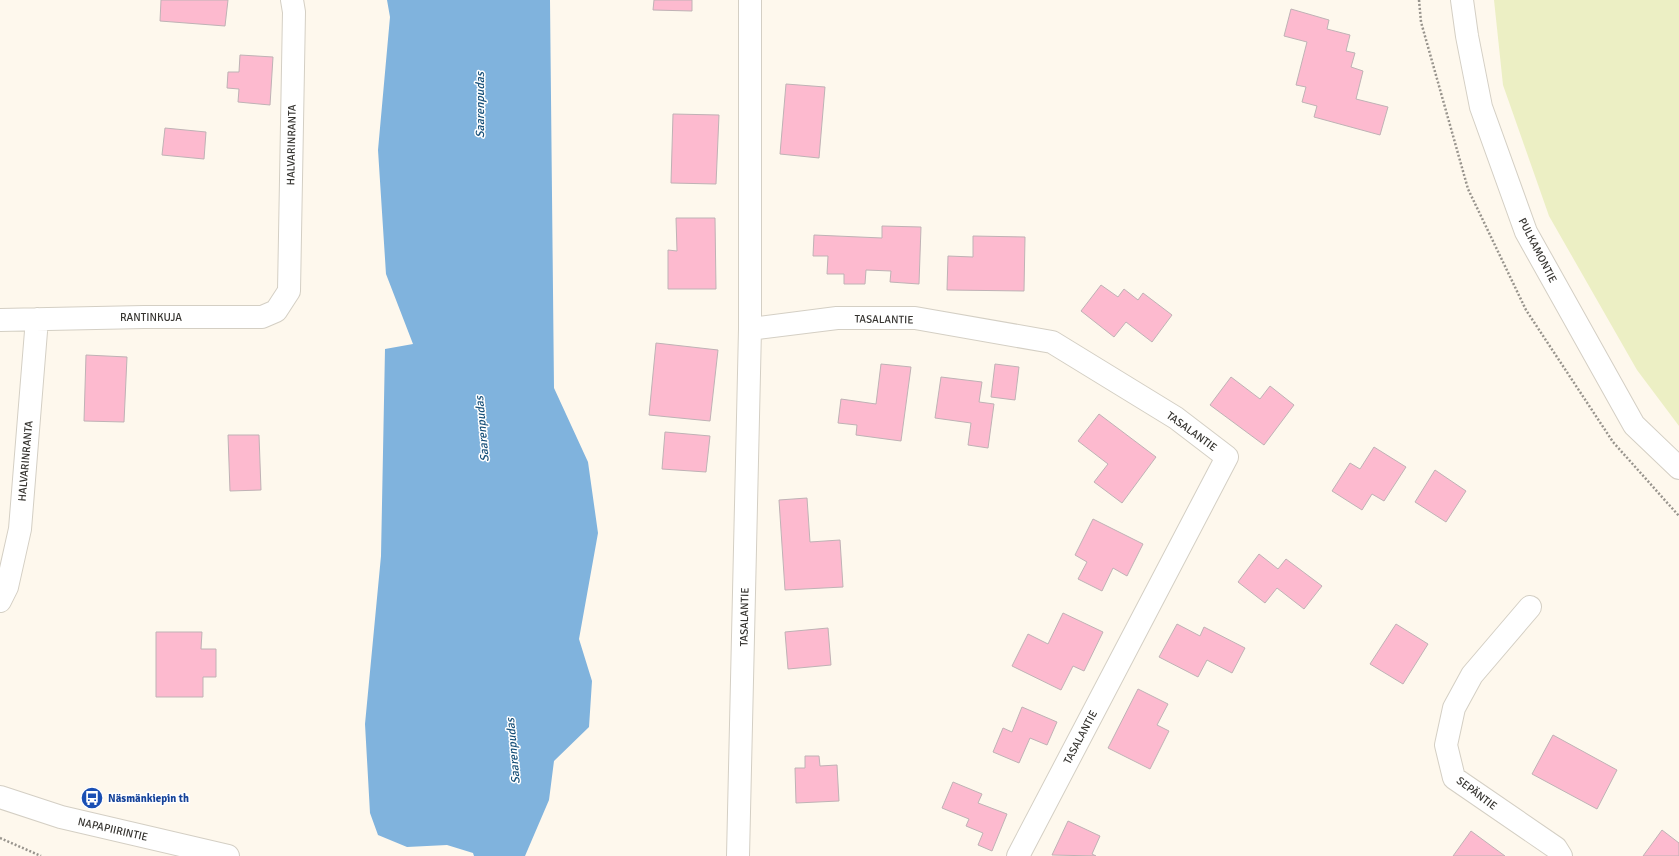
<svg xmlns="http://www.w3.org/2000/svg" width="1679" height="856" font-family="Signika,sans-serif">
<rect width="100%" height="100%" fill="#fef8ed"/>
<!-- green -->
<path fill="#ecefc4" d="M1494,0h185v426l-42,-56 -88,-154 -46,-131z"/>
<!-- water -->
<path fill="#80b3dd" d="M387,0h163l4,388 34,74 10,71 -19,106 13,42 -3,46 -35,34 -5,39 -24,56h-51l-1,-3 -26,-8 -40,2 -29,-12 -8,-22 -5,-89 16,-168 4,-207 28,-5 -27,-70 -8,-124 12,-133z"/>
<!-- building -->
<path fill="#fdbacf" stroke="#bfb2b5" d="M161,0h67l-3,26 -65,-5z
M654,0h38v11l-39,-1z
M1291,9l38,11 -2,9 23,6 -4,16 9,2 -4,14 12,4 -7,28 32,8 -8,28 -66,-18 3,-11 -15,-4 4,-15 -10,-2 11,-43 -23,-6z
M240,55l33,2 -3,48 -32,-3 1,-13 -12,-1 1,-16h11z
M786,84l39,3 -6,71 -39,-4z
M673,114l46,1 -3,69 -45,-1z
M165,128l41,4 -2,27 -42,-4z
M676,218h39l1,71h-48v-39l9,1z
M882,226l39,1 -2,57 -29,-2 1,-11 -25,-1 -1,14h-21v-10h-17l1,-18h-15l1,-21 68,3z
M973,236l52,1 -1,54 -77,-1 1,-34 25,1z
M1101,285l17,12 6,-8 14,11 5,-7 29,22 -20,27 -26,-20 -12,15 -33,-26z
M656,343l62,7 -8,71 -61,-6z
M86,355l41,2 -3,65 -40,-1z
M881,364l30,3 -10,74 -45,-6 1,-10 -19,-2 3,-24 35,5z
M995,364l24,3 -4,33 -24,-3z
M941,377l41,5 -3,20 15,2 -6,44 -20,-3 3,-22 -36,-5z
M1231,377l29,22 10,-13 24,19 -30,40 -54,-40z
M1099,414l57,43 -34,46 -28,-21 14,-18 -30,-23z
M665,432l45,4 -4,36 -44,-3z
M228,435h31l2,55 -31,1z
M1374,447l32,20 -22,34 -12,-7 -10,16 -30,-19 18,-28 10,6z
M1435,470l31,21 -20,31 -31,-20z
M807,498l3,44 30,-2 3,47 -58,3 -6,-90z
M1093,519l50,25 -16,32 -14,-8 -11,23 -24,-12 9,-17 -12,-7z
M1259,554l19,15 8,-10 36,27 -18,23 -27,-21 -12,15 -27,-21z
M1063,613l40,19 -19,39 -11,-5 -12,24 -49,-24 16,-32 20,10z
M1177,624l23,12 4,-9 41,21 -13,25 -25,-13 -9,17 -39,-20z
M1396,624l32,20 -25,40 -33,-20z
M828,628l3,37 -43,4 -3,-37z
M156,632h46l-1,17h15v28h-13v20h-47z
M1138,689l30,15 -11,21 12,6 -19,38 -42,-21z
M1022,707l35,15 -10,23 -17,-7 -11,25 -26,-11 10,-24 9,4z
M1553,735l64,35 -20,39 -65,-35z
M805,756h14l1,10 17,-1 2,36 -43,2 -1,-35h10z
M953,782l29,12 -4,9 29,11 -15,37 -14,-6 5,-12 -17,-7 3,-7 -27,-11z
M1068,821l32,15 -8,18 4,2 -44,-1z
M1662,830l17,13v13h-36z
M1471,831l34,25h-52z"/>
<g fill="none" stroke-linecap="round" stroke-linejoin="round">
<!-- street casing -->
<g stroke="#d4cfc4" stroke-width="24">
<path id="street" d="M1462,0l5,36 14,71 45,125 108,193 45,43
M0,320l144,-3h118l14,-6 13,-20 5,-279 -2,-12
M750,329l87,-11h78l137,24 124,76 51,39 -209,399
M0,601l7,-14 13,-58 17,-210
M1530,607l-58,68 -18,33 -8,37 8,33 102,70 5,8
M738,856l12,-527v-329"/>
</g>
<!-- secondary casing -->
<g stroke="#d4cfc4" stroke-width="24">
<path id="secondary" d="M0,797l61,20 167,39"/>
</g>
<!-- path -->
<path stroke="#98948d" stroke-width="2.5" stroke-dasharray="2 2" stroke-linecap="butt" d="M1419,0l2,22 47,167 58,121 87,132 66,74
M0,838l41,18"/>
<!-- street -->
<use href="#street" stroke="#fff" stroke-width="22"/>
<!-- secondary -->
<use href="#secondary" stroke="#fff" stroke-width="22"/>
</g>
<!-- icons -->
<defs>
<g id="bus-disc" transform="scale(1.15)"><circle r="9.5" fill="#1a4fb4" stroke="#fff"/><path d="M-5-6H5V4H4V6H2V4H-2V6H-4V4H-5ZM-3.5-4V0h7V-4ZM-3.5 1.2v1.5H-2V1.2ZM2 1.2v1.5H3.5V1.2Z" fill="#fff"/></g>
</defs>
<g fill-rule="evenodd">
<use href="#bus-disc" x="92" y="798"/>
</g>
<g text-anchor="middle" stroke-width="3" stroke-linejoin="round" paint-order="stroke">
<!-- street labels -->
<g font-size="11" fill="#363430" stroke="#fff">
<text transform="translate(291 145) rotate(-89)" y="4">HALVARINRANTA</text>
<text transform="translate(1538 250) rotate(63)" y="4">PULKAMONTIE</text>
<text x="151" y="321">RANTINKUJA</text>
<text transform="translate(884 319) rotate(1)" y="4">TASALANTIE</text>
<text transform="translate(1192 431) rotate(36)" y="4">TASALANTIE</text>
<text transform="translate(25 461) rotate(-85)" y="4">HALVARINRANTA</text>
<text transform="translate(744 617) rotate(-89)" y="4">TASALANTIE</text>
<text transform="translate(1080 737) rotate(-62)" y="4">TASALANTIE</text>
<text transform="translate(1477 793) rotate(37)" y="4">SEPÄNTIE</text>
<text transform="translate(113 829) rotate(13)" y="4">NAPAPIIRINTIE</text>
</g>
<!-- transit labels -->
<g font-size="11" font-weight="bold" fill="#164399" stroke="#fff" text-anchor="start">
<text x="108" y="802">Näsmänkiepin th</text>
</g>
<!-- water labels -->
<g font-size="12" font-style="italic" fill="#164f78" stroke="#fff">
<text transform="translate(480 105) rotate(-90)" y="4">Saarenpudas</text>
<text transform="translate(482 429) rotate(-95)" y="4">Saarenpudas</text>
<text transform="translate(513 751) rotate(-95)" y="4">Saarenpudas</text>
</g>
</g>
</svg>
